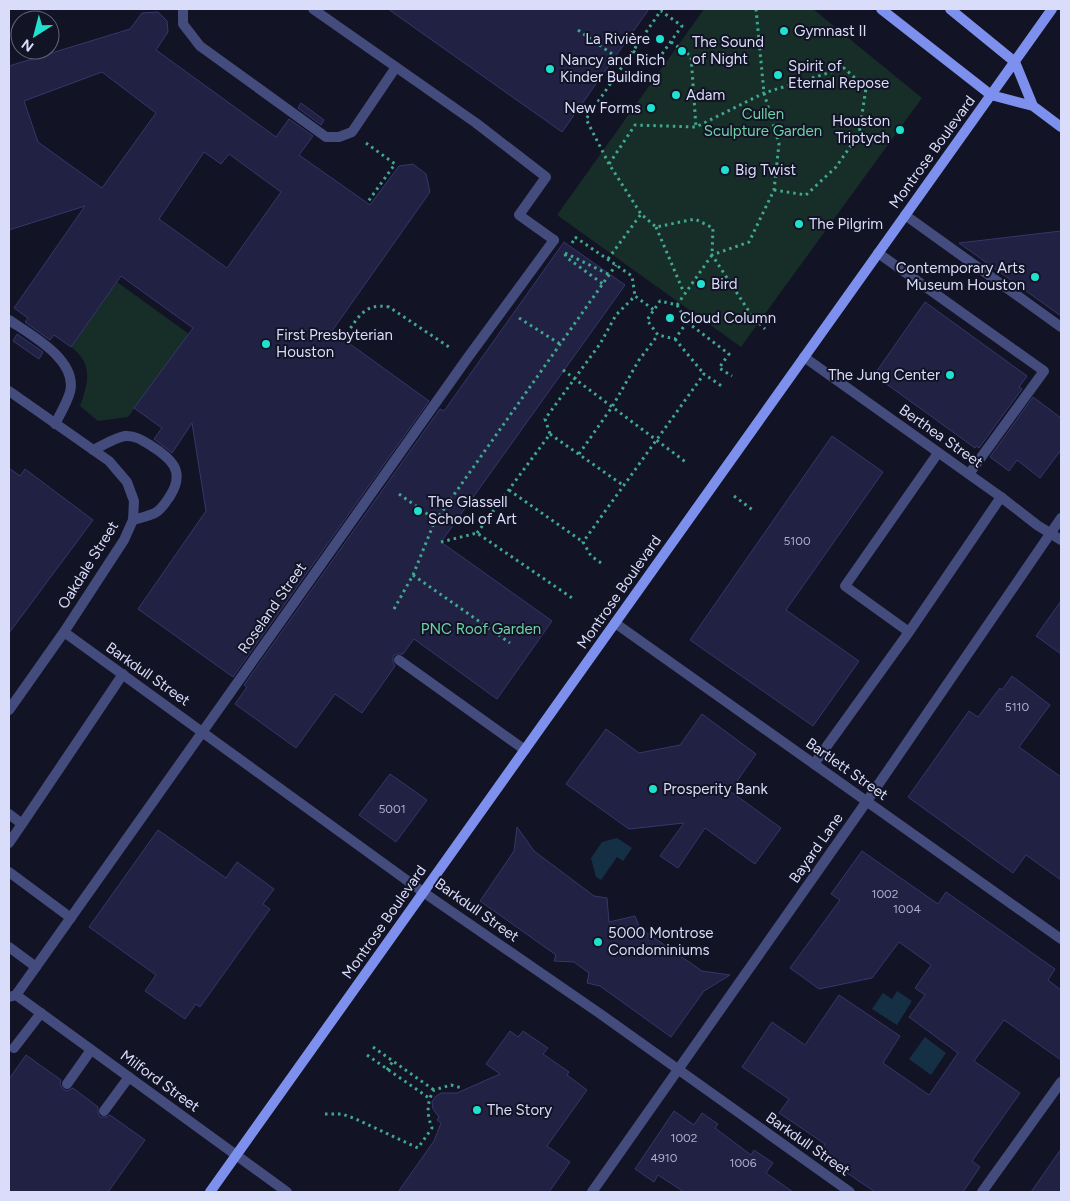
<svg xmlns="http://www.w3.org/2000/svg" width="1070" height="1201" font-family="Figtree,sans-serif">
<rect width="100%" height="100%" fill="#121324"/>
<!-- green -->
<path fill="#162d28" d="M704,9h109l109,89 -181,249 -184,-132z
M117,282l72,52 -61,83 -30,4 -18,-15c8,-22 14,-42 -9,-59z"/>
<!-- water -->
<path fill="#153045" d="M617,838l15,10 -9,13 -6,-4 -16,23 -5,-3 -5,-19 11,-16z
M897,991l15,10 -15,24 -25,-16 11,-16 9,6z
M925,1037l21,16 -15,22 -22,-16z"/>
<!-- building -->
<path fill="#212143" stroke="#37366b" fill-rule="evenodd" d="M388,9h261l-87,123z
M158,12l9,9 1,11 -12,18 120,87 13,-18 24,17 -14,19 71,50 29,-39 14,-2 13,10 4,18 -98,139 97,70 -196,276 -95,-68 68,-98 -14,-88 -20,30 -18,-14 8,-11 -28,-20 59,-80 -72,-52 -50,71 -17,-12 -4,5 -25,-18 3,-4 -14,-10 71,-102 -76,24v-164l121,-37 12,-16zM102,72l54,41 -54,75 -64,-46 -14,-41zM204,152l17,12 8,-10 52,38 -54,76 -68,-49z
M301,103l23,17 -3,5 -23,-17z
M1061,231v85l-102,-73z
M564,242l61,43 -184,257 111,79 -55,78 -83,-60 -11,15h-6l-4,2v6l2,4 -33,47 -27,-19 -39,54 -61,-44 12,-17 -3,-2 196,-276 4,2z
M925,302l102,74 -8,11 3,2 -43,59 -3,-2 -1,2 -101,-73z
M17,334l26,18 -4,7 -26,-18z
M1033,397l28,21v32l-21,28 -23,-18 -8,11 -19,-14z
M832,436l51,36 -97,138 73,51 -46,65 -123,-86z
M9,468l11,8 5,-7 68,51 -84,113z
M1061,601v53l-25,-18z
M1012,676l38,29 -31,42 42,30v103l-35,-25 -13,18 -105,-76 61,-86 9,6 22,-29 2,2z
M702,714l54,40 -26,37 51,37 -26,36 -50,-36 -27,40 -18,-12 24,-33 -55,6 -63,-45 40,-55 33,24 41,-8z
M390,774l37,26 -31,42 -37,-27z
M517,827l17,24 60,45 13,2 2,24 26,-6 5,12 62,43 28,4 -26,16 -33,46 -71,-51 -13,-3 2,-10 -15,-11 -20,-1 2,-6 -76,-54 34,-50z
M158,830l68,48 11,-16 37,27 -11,15 7,5 -70,98 -4,-3 -11,15 -40,-28 11,-16 -67,-48z
M862,851l76,53 8,-12 109,77 -7,11 13,10v70l-57,-40 -30,41 46,32 -48,68 8,6 -17,25h-88l-56,-38 6,-10 -46,-31 10,-14 -47,-32 30,-45 33,23 34,-50 61,41 -17,27 46,32 29,-42 -49,-36 16,-22 -10,-7 16,-23 -32,-23 -27,36 -53,11 -29,-21 50,-68 -9,-6z
M510,1031l8,6 5,-6 25,17 -5,6 26,18 -2,3 20,15 -40,56 23,16 -21,30h-151l36,-51 7,-18 -4,-3 2,-3 -6,-8 -1,-7 3,-5 6,-4h16l43,-19 -14,-10z
M26,1055l35,25 -1,4 3,5 4,2 6,-3 25,19v6l2,4h6l4,-2 35,25 -37,52h-99v-113z
M674,1111l20,14 8,-12 16,11 -3,4 36,27 3,-5 19,13 -7,10 27,19h-109l-26,-17 -4,7 -19,-13z
M1061,1149v43h-30z"/>
<g fill="none" stroke-linecap="round" stroke-linejoin="round">
<!-- path -->
<path stroke="#40a88f" stroke-width="3" stroke-dasharray="2.5 4" stroke-linecap="butt" d="M756,9l8,84 15,51 -5,46 -25,52 -37,13 40,61 13,13
M578,30l47,33
M671,42l20,14 5,71
M633,51l21,14 28,-39 -21,-15
M366,143l29,21 -28,39
M609,164l-23,-45 76,-110
M656,227l28,66
M575,237l57,39 3,20
M572,243l4,-6
M565,253l45,22
M565,254l1,3 37,27
M608,259l33,-45
M677,305l10,17 -12,17 -17,-4 -11,-15 13,-19 17,4 35,-50 1,-27 -18,-9 -39,8 -15,-13 -32,-50 26,-39 61,2 68,-34 80,-25 22,20 -7,46 -23,33 -30,28 -32,-5
M519,318l41,26
M687,322l42,32 -10,14 13,8
M343,339c14,-19 20,-37 46,-32l63,42
M675,339l29,35
M563,370l124,93
M550,434l74,52
M579,454l33,-47 27,-47 19,-25
M509,490l74,52
M399,494l37,26
M734,496l20,15
M477,533l73,-99 -5,-15 55,-75 16,-29 19,-19 19,14
M441,542l36,-9 98,67
M601,563l-10,-7 -8,-14 121,-168 19,13
M413,575l97,68
M394,609l19,-34 21,-52 182,-258
M373,1047l61,43
M367,1055l62,43
M387,1070l6,-9
M325,1114h17l14,5 62,29 14,-20c-5,-13 -6,-25 2,-38l17,-5 11,3"/>
<!-- lane -->
<path stroke="#444c7d" stroke-width="10" d="M183,9v15l17,22 126,91h13l13,-5 44,-65
M313,9l163,114 70,54 -27,38 35,25
M905,215l156,112
M878,253l166,118 -75,103
M9,320c22,15 69,40 61,72 -3,11 -10,22 -15,32
M93,450c9,-4 21,-12 32,-14 9,-1 17,4 25,9 21,13 36,26 20,51 -4,6 -8,13 -15,17 -6,3 -15,5 -22,7
M938,453l-93,133 64,46 92,-135
M399,660l126,90
M814,764l95,-132
M9,814l13,10 -13,19
M22,824l101,-150
M9,872l62,46
M9,947l27,20
M9,997l7,-2
M14,1048l27,-35
M67,1084l24,-34
M104,1111l25,-34"/>
<!-- street -->
<path stroke="#444c7d" stroke-width="10" d="M804,357l197,140 36,28 24,15
M9,391l100,70 18,21 7,19 -1,19 -9,20 -60,92 -55,78
M615,623l446,316
M64,632l359,260 176,121 251,179
M287,1192l-271,-197 450,-635 88,-120
M592,1192l275,-391 194,-283
M982,1192l79,-110"/>
<!-- secondary -->
<path stroke="#7e90ed" stroke-width="10" d="M881,9l110,86 42,11 28,21
M950,9l65,53 18,44
M210,1192l842,-1183"/>
</g>
<!-- markers -->
<g fill="#20e0d0" stroke="#121324" stroke-width="2">
<circle cx="784" cy="31" r="5"/>
<circle cx="660" cy="39" r="5"/>
<circle cx="682" cy="51" r="5"/>
<circle cx="550" cy="69" r="5"/>
<circle cx="778" cy="75" r="5"/>
<circle cx="676" cy="95" r="5"/>
<circle cx="651" cy="108" r="5"/>
<circle cx="900" cy="130" r="5"/>
<circle cx="725" cy="170" r="5"/>
<circle cx="799" cy="224" r="5"/>
<circle cx="1035" cy="277" r="5"/>
<circle cx="701" cy="284" r="5"/>
<circle cx="670" cy="318" r="5"/>
<circle cx="266" cy="344" r="5"/>
<circle cx="950" cy="375" r="5"/>
<circle cx="418" cy="511" r="5"/>
<circle cx="653" cy="789" r="5"/>
<circle cx="598" cy="942" r="5"/>
<circle cx="477" cy="1110" r="5"/>
</g>
<g text-anchor="middle" stroke-width="4" stroke-linejoin="round" paint-order="stroke">
<!-- number labels -->
<g font-size="12" fill="#acaecc">
<text x="797" y="545">5100</text>
<text x="1017" y="711">5110</text>
<text x="392" y="813">5001</text>
<text x="885" y="898">1002</text>
<text x="907" y="913">1004</text>
<text x="684" y="1142">1002</text>
<text x="664" y="1162">4910</text>
<text x="743" y="1167">1006</text>
</g>
<!-- poi labels -->
<g font-size="15" fill="#daddfa" stroke="#121324" text-anchor="start">
<text x="794" y="36">Gymnast II</text>
<text x="650" y="44" text-anchor="end">La Rivière</text>
<text x="692" y="47">The Sound<tspan x="692" dy="17">of Night</tspan></text>
<text x="560" y="65">Nancy and Rich<tspan x="560" dy="17">Kinder Building</tspan></text>
<text x="788" y="71">Spirit of<tspan x="788" dy="17">Eternal Repose</tspan></text>
<text x="686" y="100">Adam</text>
<text x="641" y="113" text-anchor="end">New Forms</text>
<text x="890" y="126" text-anchor="end">Houston<tspan x="890" dy="17">Triptych</tspan></text>
<text x="735" y="175">Big Twist</text>
<text x="809" y="229">The Pilgrim</text>
<text x="1025" y="273" text-anchor="end">Contemporary Arts<tspan x="1025" dy="17">Museum Houston</tspan></text>
<text x="711" y="289">Bird</text>
<text x="680" y="323">Cloud Column</text>
<text x="276" y="340">First Presbyterian<tspan x="276" dy="17">Houston</tspan></text>
<text x="940" y="380" text-anchor="end">The Jung Center</text>
<text x="428" y="507">The Glassell<tspan x="428" dy="17">School of Art</tspan></text>
<text x="663" y="794">Prosperity Bank</text>
<text x="608" y="938">5000 Montrose<tspan x="608" dy="17">Condominiums</tspan></text>
<text x="487" y="1115">The Story</text>
</g>
<!-- park labels -->
<g font-size="15" fill="#70d1a7" stroke="#121324">
<text x="763" y="119">Cullen<tspan x="763" dy="17">Sculpture Garden</tspan></text>
<text x="481" y="634">PNC Roof Garden</text>
</g>
<!-- street labels -->
<g font-size="15" fill="#daddfa" stroke="#121324">
<text transform="translate(932 152) rotate(-54)" y="5">Montrose Boulevard</text>
<text transform="translate(941 436) rotate(35)" y="5">Berthea Street</text>
<text transform="translate(88 565) rotate(-58)" y="5">Oakdale Street</text>
<text transform="translate(619 592) rotate(-55)" y="5">Montrose Boulevard</text>
<text transform="translate(272 608) rotate(-55)" y="5">Roseland Street</text>
<text transform="translate(148 674) rotate(35)" y="5">Barkdull Street</text>
<text transform="translate(847 769) rotate(35)" y="5">Bartlett Street</text>
<text transform="translate(816 848) rotate(-55)" y="5">Bayard Lane</text>
<text transform="translate(477 910) rotate(35)" y="5">Barkdull Street</text>
<text transform="translate(384 922) rotate(-55)" y="5">Montrose Boulevard</text>
<text transform="translate(160 1081) rotate(36)" y="5">Milford Street</text>
<text transform="translate(808 1144) rotate(35)" y="5">Barkdull Street</text>
</g>
</g>
<!-- border -->
<rect width="1070" height="1201" fill="none" stroke="#daddfa" stroke-width="20"/>
<!-- north arrow -->
<g transform="translate(35 35) rotate(216)"><circle r="24" fill="#121324" stroke="#62647a"/>
<path d="M0-4L9 19L0 12L-9 19Z" fill="#20e0d0"/>
<text y="-8" font-size="14" font-weight="bold" text-anchor="middle" fill="#daddfa">N</text>
</g>
</svg>
